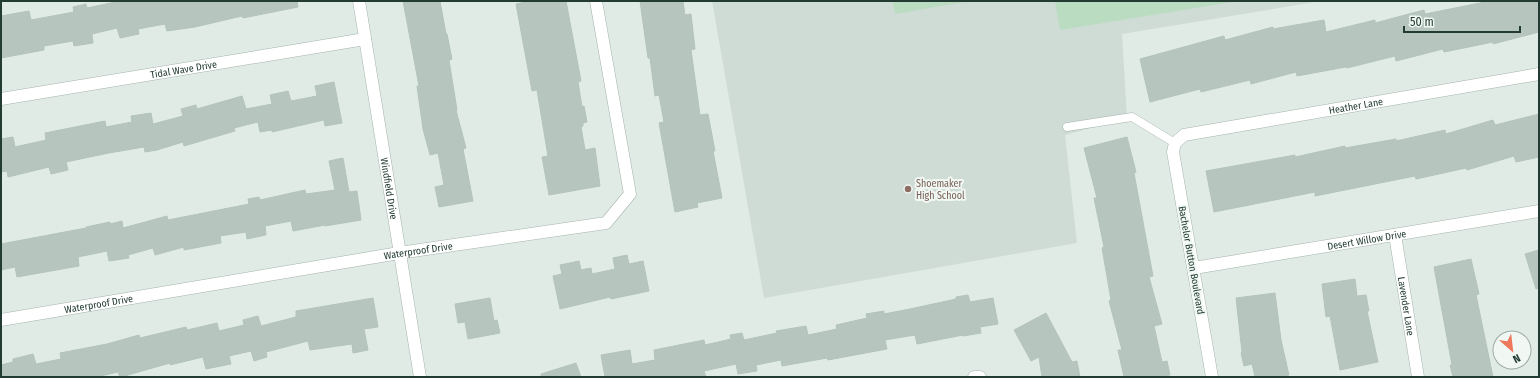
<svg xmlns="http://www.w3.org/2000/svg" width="1540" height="378" font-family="'Fira Sans Condensed',sans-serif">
<rect width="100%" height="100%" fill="#e1ebe6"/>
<!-- built -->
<path fill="#cfdbd5" d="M712,1h609l-199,33 5,84 -62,17 12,108 -313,55z"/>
<!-- green -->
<path fill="#badcc1" d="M893,1h77l-75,13z
M1055,1h183l-178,29z"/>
<!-- building -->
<path fill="#b6c6bf" stroke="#b3c4bc" d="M120,1h177l1,6 -55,11 -1,-2 -47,11 -28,4 -2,-7 -27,5 1,5 -19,4 -3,-10 -25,6 1,9 -19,3 -1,-5 -29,5v4l-43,8v-42l28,-5 2,9 43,-8 -1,-5 13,-3 1,4z
M403,1h37l6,33h1l5,25 -3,1 8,50h-1l10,38 -3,1 10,52 -34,6 -4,-20 9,-2 -6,-32 -8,2 -7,-26 -6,-43h2z
M531,1h35l15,80 -3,1 4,25 2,-1 3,16 -4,1v3l-2,1 4,23 10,-2 5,38 -51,9 -7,-38 6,-1 -11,-66 -5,1 -16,-87z
M640,1h43l2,14 6,-1 4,35 -4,1 9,65 8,-1 7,37h-2l9,47 -25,5 1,4 -23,5 -16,-89 5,-1 -5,-27 -4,1 -5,-38h-2z
M1490,1h49v31l-46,12v-2l-49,10 -1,-3 -47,12 -1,-5 -48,12 -1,-1 -49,9 -1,-4 -45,12 -1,-4 -49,12 -1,-3 -50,13 -10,-43 84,-23 1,4 48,-13v2l51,-9 2,12 49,-12v3l49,-13 1,4z
M334,82l8,41 -17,3 -1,-6 -52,12v-2l-12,2 -2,-10 -24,6 1,3 -51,15 -1,-4 -26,8 -12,2 -1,-5 -35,6 -43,9 2,8 -17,4 -2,-7 -41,10 -1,-6 -6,1v-33l12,-2 2,10 31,-7 -1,-7 60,-12 1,6 26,-5 -1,-6 20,-3 2,11 30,-8 -2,-7 15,-4 1,4 45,-13 4,13 26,-5 -2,-9 18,-4 3,10 26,-5 -2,-10z
M1539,114v43l-23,5 -2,-6 -47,14 -1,-2 -50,11 -1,-3 -100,20v-4l-101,20 -8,-41 89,-16v2l50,-11v2l51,-9v2l49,-11 1,4 47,-14 2,5z
M1127,137l9,35 -2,1 19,103 -4,1 13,47 -8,2 8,36 5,-1 3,14 -9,2h-37l-6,-27h4l-13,-49 2,-1 -9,-52 2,-1 -10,-49h3l-13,-50z
M343,158l6,34 8,-1 4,29 -36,6v-1l-32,6 -2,-10 -26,5 1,9 -19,4 -1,-7 -26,4 1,7 -37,7v-3l-29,8 -2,-7 -25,7 1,3 -20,3 -2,-10 -29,6 1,9 -62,11 -2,-10 -14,3v-26l85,-16v-1l24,-5v2l12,-3 1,7 44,-12 1,4 81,-16 -1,-5 11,-2 1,3 45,-10 1,4 29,-4 -6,-29z
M1539,250v38l-3,1 -11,-35z
M627,255l2,9 14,-3 6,30 -38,8 -1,-2 -50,12 -7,-33 9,-2 -2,-9 19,-4 2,9 10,-2 1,6 23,-5 -2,-11z
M1471,259l8,35 -3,1 17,82h-40l-3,-12h2l-18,-98z
M1355,279l2,17 9,-1 3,16h-2l11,51 -38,8 -10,-54 -4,1 -4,-33z
M1275,293l6,47 8,35 -9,2h-25l-3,-13 -8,2 -3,-13 1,-1 -6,-54z
M968,295l2,7 23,-4 5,26 -18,3 1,6 -18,3v-1l-46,9 -2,-9 -30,5 2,9 -59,11 -1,-2 -45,8 -1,-6 -25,5 1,6 -19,3 -2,-10 -32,7 2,6h-101l-4,-22 29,-5 2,14 23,-4 -1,-10 50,-10 1,5 26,-6 -1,-4 12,-2 2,7 33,-7 -1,-2 30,-5 2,9 29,-6 -1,-4 31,-7 -1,-4 18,-3v3l26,-5 46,-10v-2z
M373,298l5,29 -14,2 4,21 -15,3 -1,-9 -42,6 -2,-9 -42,11 1,5 -13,4 -3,-10 -22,5 2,8 -25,5 -3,-12 -33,8v-2l-49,14h-1l-2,-5 -22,5h-95v-12l12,-3v-3l20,-5 3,10 25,-5 -1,-6 47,-9 32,-9 1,3 46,-11 1,3 30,-7 2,8 25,-6 -1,-5 15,-4 3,10 35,-9v-6z
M490,298l4,23 3,-1 3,13 -32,6 -3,-17 -7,1 -3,-19z
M1046,313l26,49 5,-1 3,16h-38l-3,-20 -8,4 -17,-31z
M576,363l5,14h-40v-3z"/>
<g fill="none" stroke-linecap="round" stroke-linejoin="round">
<!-- service casing -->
<g stroke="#a4b3ad" stroke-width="9">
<path id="service" d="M1067,127l65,-10 43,26"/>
</g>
<!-- minor casing -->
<g stroke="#a4b3ad" stroke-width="13">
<g id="minor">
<path id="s1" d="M359,1l61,376"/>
<path id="s2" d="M1,99l364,-60"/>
<path id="s3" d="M1395,235l23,142"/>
<path id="s4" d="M1194,268l345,-57"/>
<path id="s5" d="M1,320l398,-67 207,-30 24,-29 -34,-193"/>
<path d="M974,377h6"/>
<path id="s6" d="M1212,377l-39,-225 2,-9 9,-8 355,-61"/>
</g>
</g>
<!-- service -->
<use href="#service" stroke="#fff" stroke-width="8"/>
<!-- minor -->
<use href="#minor" stroke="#fff" stroke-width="12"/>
</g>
<!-- markers -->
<circle fill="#8d6e63" stroke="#f1f8f4" stroke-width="1.5" cx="908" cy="189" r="4"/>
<g text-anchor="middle" stroke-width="4" stroke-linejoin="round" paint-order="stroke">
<!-- street labels -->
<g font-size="10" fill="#223b33" stroke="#f1f8f4">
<text dy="4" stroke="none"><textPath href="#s2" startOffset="185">Tidal Wave Drive</textPath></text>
<text dy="4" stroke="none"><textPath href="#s6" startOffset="424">Heather Lane</textPath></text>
<text dy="4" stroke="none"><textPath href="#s1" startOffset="190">Windfield Drive</textPath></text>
<text dy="4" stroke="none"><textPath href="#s4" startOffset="175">Desert Willow Drive</textPath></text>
<text dy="4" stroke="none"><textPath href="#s5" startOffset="423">Waterproof Drive</textPath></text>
<text transform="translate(1192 260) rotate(80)" y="4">Bachelor Button Boulevard</text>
<text dy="4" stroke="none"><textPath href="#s5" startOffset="99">Waterproof Drive</textPath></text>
<text dy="4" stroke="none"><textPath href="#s3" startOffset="72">Lavender Lane</textPath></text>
</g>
<!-- education labels -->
<g font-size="10" fill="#785e54" stroke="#f1f8f4" text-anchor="start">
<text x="916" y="187">Shoemaker<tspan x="916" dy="12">High School</tspan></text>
</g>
</g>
<!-- border -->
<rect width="1540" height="378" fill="none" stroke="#223b33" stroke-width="4"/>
<!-- north arrow -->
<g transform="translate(1512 350) rotate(152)"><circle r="19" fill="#f1f8f4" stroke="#9eaca7"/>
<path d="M0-3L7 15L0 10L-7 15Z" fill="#ed785c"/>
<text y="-6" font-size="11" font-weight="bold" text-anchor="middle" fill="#223b33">N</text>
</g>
<!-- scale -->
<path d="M1404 26v6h116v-6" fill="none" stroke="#223b33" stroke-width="2"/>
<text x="1410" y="26" font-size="12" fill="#223b33" stroke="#f1f8f4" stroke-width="3" paint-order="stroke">50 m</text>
</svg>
